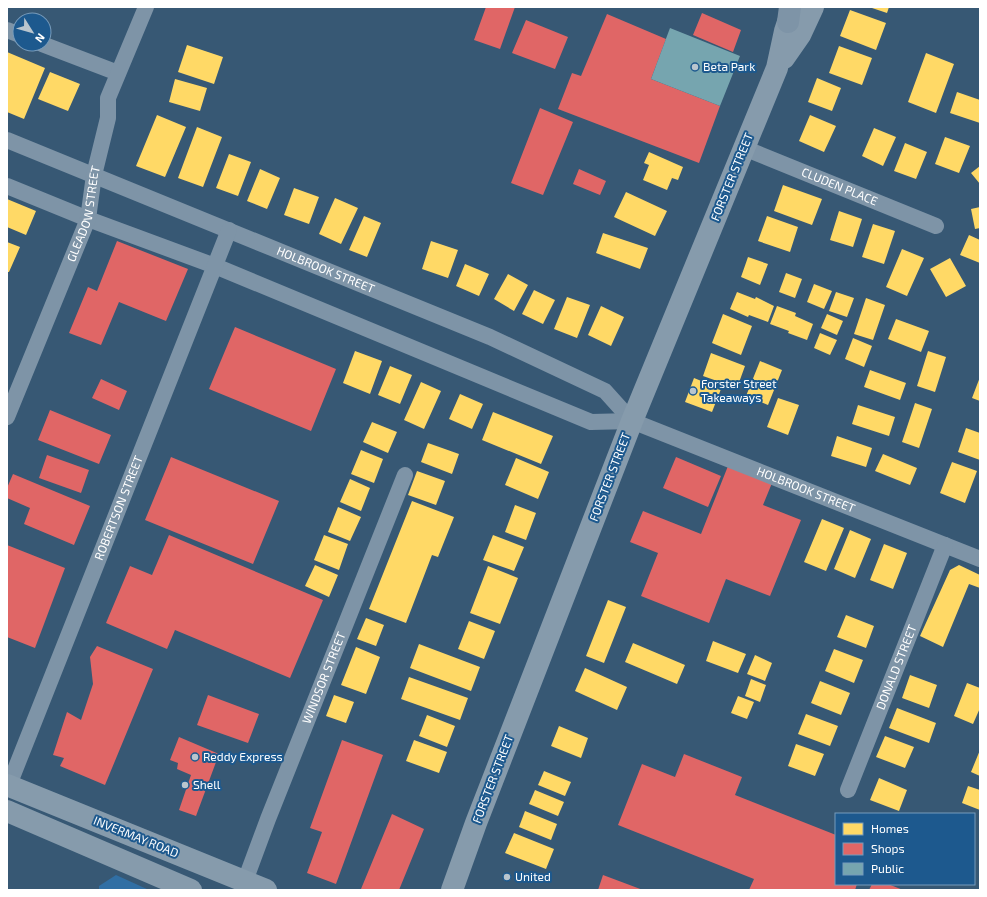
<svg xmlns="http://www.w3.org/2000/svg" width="987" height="897" font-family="'Exo 2',sans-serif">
<rect width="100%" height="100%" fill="#375874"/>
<!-- green -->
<path fill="#316fa4" d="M116,875l33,15h-50v-4z"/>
<!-- homes -->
<path fill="#ffd966" d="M869,7h20l-2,6z
M850,10l36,13 -10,27 -36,-14z
M187,45l36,12 -9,27 -36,-12z
M839,46l33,12 -10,27 -33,-12z
M7,52l38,16 -21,51 -17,-7z
M926,53l28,11 -18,49 -28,-11z
M50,72l30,12 -12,27 -30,-12z
M817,78l24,10 -9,23 -24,-9z
M175,79l32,9 -7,23 -31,-9z
M957,92l23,8v23l-30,-10z
M157,115l29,12 -21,50 -29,-11z
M810,115l26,11 -12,26 -25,-11z
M197,127l25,10 -19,50 -25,-9z
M874,128l22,9 -13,29 -21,-10z
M945,137l25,9 -11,27 -24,-9z
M905,143l22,9 -11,27 -22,-8z
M649,152l34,15 -5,13 -6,-2 -5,12 -24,-10 6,-15 -5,-2z
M229,154l22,8 -13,34 -22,-8z
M980,166v18l-9,-11z
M260,169l20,9 -13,31 -20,-8z
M783,185l39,14 -10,26 -38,-14z
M294,188l25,9 -10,27 -25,-9z
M626,192l41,19 -12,25 -41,-19z
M335,198l23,10 -17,36 -22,-10z
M7,199l29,12 -10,24 -19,-8z
M980,207v21l-5,1 -4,-20z
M839,211l23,8 -9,28 -23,-7z
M364,216l17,7 -14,34 -18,-7z
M767,216l31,11 -8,25 -32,-11z
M873,224l22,7 -11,33 -22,-7z
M603,233l45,15 -8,21 -44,-16z
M969,235l11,5v23l-20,-8z
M431,241l27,9 -10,28 -26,-9z
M7,242l13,5 -11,25h-2z
M902,249l22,9 -17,38 -21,-9z
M748,257l20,7 -8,21 -19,-8z
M950,258l16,28 -20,11 -16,-28z
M465,264l24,10 -10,22 -23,-10z
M786,273l16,6 -7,19 -16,-6z
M508,274l20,11 -14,26 -20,-12z
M814,284l18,7 -8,18 -17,-7z
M534,290l21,10 -12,24 -21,-10z
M737,292l18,7 1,-2 18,9 -6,16 -19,-7 -1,2 -18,-8z
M836,292l18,6 -7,19 -18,-6z
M567,297l23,8 -13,33 -23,-9z
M866,298l19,7 -12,35 -19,-6z
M601,306l23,11 -13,29 -23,-11z
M777,306l19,7 -1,3 18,8 -6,16 -19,-7 1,-2 -19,-7z
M723,314l29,12 -11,29 -29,-12z
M827,314l16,7 -6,14 -16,-7z
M896,319l33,12 -8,21 -33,-13z
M820,333l17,7 -7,15 -16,-7z
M853,338l19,8 -8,21 -19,-8z
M355,351l27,10 -12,33 -27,-11z
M928,351l18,6 -11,35 -18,-6z
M711,353l34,13 -8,22 -34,-12z
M760,361l22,9 -14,35 -22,-9z
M390,366l22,9 -12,29 -22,-9z
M870,370l36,13 -6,17 -36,-13z
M980,377v24l-8,-3z
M694,378l27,11 -9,23 -27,-10z
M421,382l20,9 -17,38 -20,-9z
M460,394l23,10 -11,25 -23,-10z
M778,398l21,7 -11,30 -21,-8z
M915,403l17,6 -13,39 -17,-6z
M858,405l37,12 -6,19 -37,-12z
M493,412l60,24 -12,28 -59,-24z
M372,422l25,10 -9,21 -25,-11z
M966,428l14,5v27l-22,-8z
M837,436l35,12 -6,19 -35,-11z
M428,443l31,11 -7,20 -31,-12z
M361,450l22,9 -9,24 -23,-9z
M883,454l34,14 -7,17 -35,-14z
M516,458l33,14 -11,27 -33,-14z
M952,462l25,9 -12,32 -25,-10z
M417,471l28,10 -9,24 -28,-10z
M350,479l20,9 -9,23 -21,-9z
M412,501l42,16 -16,40 -6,-2 -26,68 -37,-14z
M515,505l21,8 -10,27 -21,-8z
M338,507l23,10 -11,24 -22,-9z
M822,519l22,9 -18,43 -22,-9z
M850,530l21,9 -16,39 -21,-9z
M324,535l24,9 -9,26 -25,-10z
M493,535l31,12 -10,24 -31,-11z
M884,544l23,9 -14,36 -23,-9z
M315,565l23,10 -9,22 -24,-11z
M959,565l21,10v13l-11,-4 -26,63 -23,-11 30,-66z
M488,566l30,12 -18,46 -30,-11z
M608,600l18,7 -22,56 -18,-7z
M846,615l28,11 -8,22 -29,-11z
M366,618l18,7 -8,21 -19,-7z
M469,621l26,10 -11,28 -26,-10z
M713,641l33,13 -8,19 -32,-12z
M633,643l52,22 -8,19 -52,-22z
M419,644l61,23 -9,24 -61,-23z
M356,647l24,10 -14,37 -25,-9z
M834,649l29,11 -9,23 -29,-12z
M755,655l17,8 -7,18 -18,-7z
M585,668l42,19 -10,23 -42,-19z
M910,675l27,10 -8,23 -27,-10z
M409,677l59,21 -8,22 -59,-21z
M751,679l15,6 -6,17 -15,-6z
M820,681l30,12 -9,22 -30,-12z
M967,683l13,5v20l-7,16 -19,-8z
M334,695l20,7 -8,21 -20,-7z
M738,696l16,6 -7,17 -16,-6z
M897,708l39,15 -7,20 -40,-15z
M806,714l32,12 -8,20 -32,-12z
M427,715l28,11 -8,21 -28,-11z
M559,726l29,12 -7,20 -30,-12z
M885,736l29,11 -9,21 -29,-11z
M414,740l33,12 -8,21 -33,-12z
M796,744l28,10 -9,22 -27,-10z
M980,750v26l-9,-4z
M544,771l27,11 -6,14 -27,-11z
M879,778l28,12 -8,21 -29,-11z
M968,786l12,4v20l-18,-7z
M535,790l29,12 -6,14 -29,-12z
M525,811l32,13 -6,16 -32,-13z
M514,833l40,16 -8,20 -41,-16z"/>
<!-- shops -->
<path fill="#e06666" d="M486,7h29l-15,42 -26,-9z
M702,13l39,17 -8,22 -40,-17z
M607,14l59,25 -15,40 69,27 -21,57 -141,-54 14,-36 9,3z
M526,20l42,17 -13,32 -43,-16z
M540,108l33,14 -30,73 -32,-12z
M579,169l27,12 -6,14 -27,-11z
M117,241l71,28 -22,52 -47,-19 -18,43 -32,-12 19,-46 9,4z
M235,327l101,42 -25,62 -102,-42z
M101,379l26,12 -8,19 -27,-12z
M50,410l61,25 -12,29 -61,-24z
M47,455l42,15 -8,23 -42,-15z
M171,457l108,44 -26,63 -108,-44z
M676,457l45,19 -13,31 -45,-19z
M728,466l44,17 -9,22 38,15 -31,76 -44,-17 -17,44 -68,-27 17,-43 -28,-11 13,-31 58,23z
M13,474l77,32 -16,39 -50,-21 6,-16 -23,-10v-10z
M169,535l154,65 -33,78 -115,-48 -8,19 -61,-26 24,-57 22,9z
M7,545l58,23 -30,80 -28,-11z
M97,646l56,23 -48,116 -45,-19 4,-8 -11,-3 14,-43 14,8 12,-36 -3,-27z
M208,695l51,19 -11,29 -51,-18z
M179,737l40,17 -23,62 -17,-6 12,-35 -14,-6 1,-6 -8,-3z
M342,740l41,15 -47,129 -29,-11 15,-41 -12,-4z
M684,754l58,23 -7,18 101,40v49h21l-2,6h-106l5,-11 -136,-54 24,-61 33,13z
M392,814l32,15 -25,61h-35l-3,-1z
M603,875l40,15h-45z
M872,884h16l15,6h-34z"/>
<!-- public -->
<path fill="#76a5af" d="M670,28l70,28 -20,50 -69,-27z"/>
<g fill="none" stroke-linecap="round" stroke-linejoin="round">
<!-- street -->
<g stroke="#7e94a7" stroke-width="16">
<path d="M7,30l13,5"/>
<path d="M42,44l76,29"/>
<path id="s1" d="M7,140l483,197 115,54 27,30"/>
<path id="s2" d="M744,148l192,78"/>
<path id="s3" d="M7,186l81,33 127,47 376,156 41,-1 348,138"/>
<path id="s4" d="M7,417l81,-198 6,-44 14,-57v-20l38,-91"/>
<path id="s5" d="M9,785l220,-555"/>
<path id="s6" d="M848,790l97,-245"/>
<path id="s7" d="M245,881l23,-62 137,-344"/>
</g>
<!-- secondary -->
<path stroke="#869bac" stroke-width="22" d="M784,58l16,-23 13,-28
M7,785l259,105
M7,811l184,79
M452,890l24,-67 156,-402 145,-353 8,-37 8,-24"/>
<!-- highway -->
<path stroke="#7e94a7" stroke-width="22" d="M788,22l2,-15"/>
</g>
<!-- markers -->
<g fill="#b9c5ce" stroke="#1d598e" stroke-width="1.5">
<circle cx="695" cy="67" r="4"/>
<circle cx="693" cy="391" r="4"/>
<circle cx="195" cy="757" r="4"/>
<circle cx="185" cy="785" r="4"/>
<circle cx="507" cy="877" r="4"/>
</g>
<g text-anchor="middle" stroke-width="4" stroke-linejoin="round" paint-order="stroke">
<!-- poi labels -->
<g font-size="12" fill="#fff" stroke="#1d598e" text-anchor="start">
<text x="703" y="71">Beta Park</text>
<text x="701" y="388">Forster Street<tspan x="701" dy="14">Takeaways</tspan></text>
<text x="203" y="761">Reddy Express</text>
<text x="193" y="789">Shell</text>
<text x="515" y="881">United</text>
</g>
<!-- street labels -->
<g font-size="12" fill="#fff" stroke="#1d598e">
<text transform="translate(732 177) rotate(-68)" y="4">FORSTER STREET</text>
<text dy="4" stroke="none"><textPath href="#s2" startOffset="103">CLUDEN PLACE</textPath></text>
<text dy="4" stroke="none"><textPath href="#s4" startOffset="218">GLEADOW STREET</textPath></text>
<text dy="4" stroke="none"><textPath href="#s1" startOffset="344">HOLBROOK STREET</textPath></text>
<text transform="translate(610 477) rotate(-69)" y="4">FORSTER STREET</text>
<text dy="4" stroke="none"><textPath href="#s3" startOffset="858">HOLBROOK STREET</textPath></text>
<text dy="4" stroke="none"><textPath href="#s5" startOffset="298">ROBERTSON STREET</textPath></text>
<text dy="4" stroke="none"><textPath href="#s6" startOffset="132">DONALD STREET</textPath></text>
<text dy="4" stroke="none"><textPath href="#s7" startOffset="218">WINDSOR STREET</textPath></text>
<text transform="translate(493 779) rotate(-69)" y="4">FORSTER STREET</text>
<text transform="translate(136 837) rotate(22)" y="4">INVERMAY ROAD</text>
</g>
</g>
<!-- border -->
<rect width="987" height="897" fill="none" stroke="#ffffff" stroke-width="16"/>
<!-- legend -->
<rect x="835" y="813" width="140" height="72" fill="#1d598e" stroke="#779bbb"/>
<rect x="843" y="823" width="20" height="12" fill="#ffd966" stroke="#779bbb"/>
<text x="871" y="833" font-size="12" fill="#ffffff">Homes</text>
<rect x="843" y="843" width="20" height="12" fill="#e06666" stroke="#779bbb"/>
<text x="871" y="853" font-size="12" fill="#ffffff">Shops</text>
<rect x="843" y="863" width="20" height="12" fill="#76a5af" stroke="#779bbb"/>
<text x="871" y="873" font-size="12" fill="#ffffff">Public</text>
<!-- north arrow -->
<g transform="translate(32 32) rotate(127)"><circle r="19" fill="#1d598e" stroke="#779bbb"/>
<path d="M0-3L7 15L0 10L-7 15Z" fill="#b9c5ce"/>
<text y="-6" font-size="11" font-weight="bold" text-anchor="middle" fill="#ffffff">N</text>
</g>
</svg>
